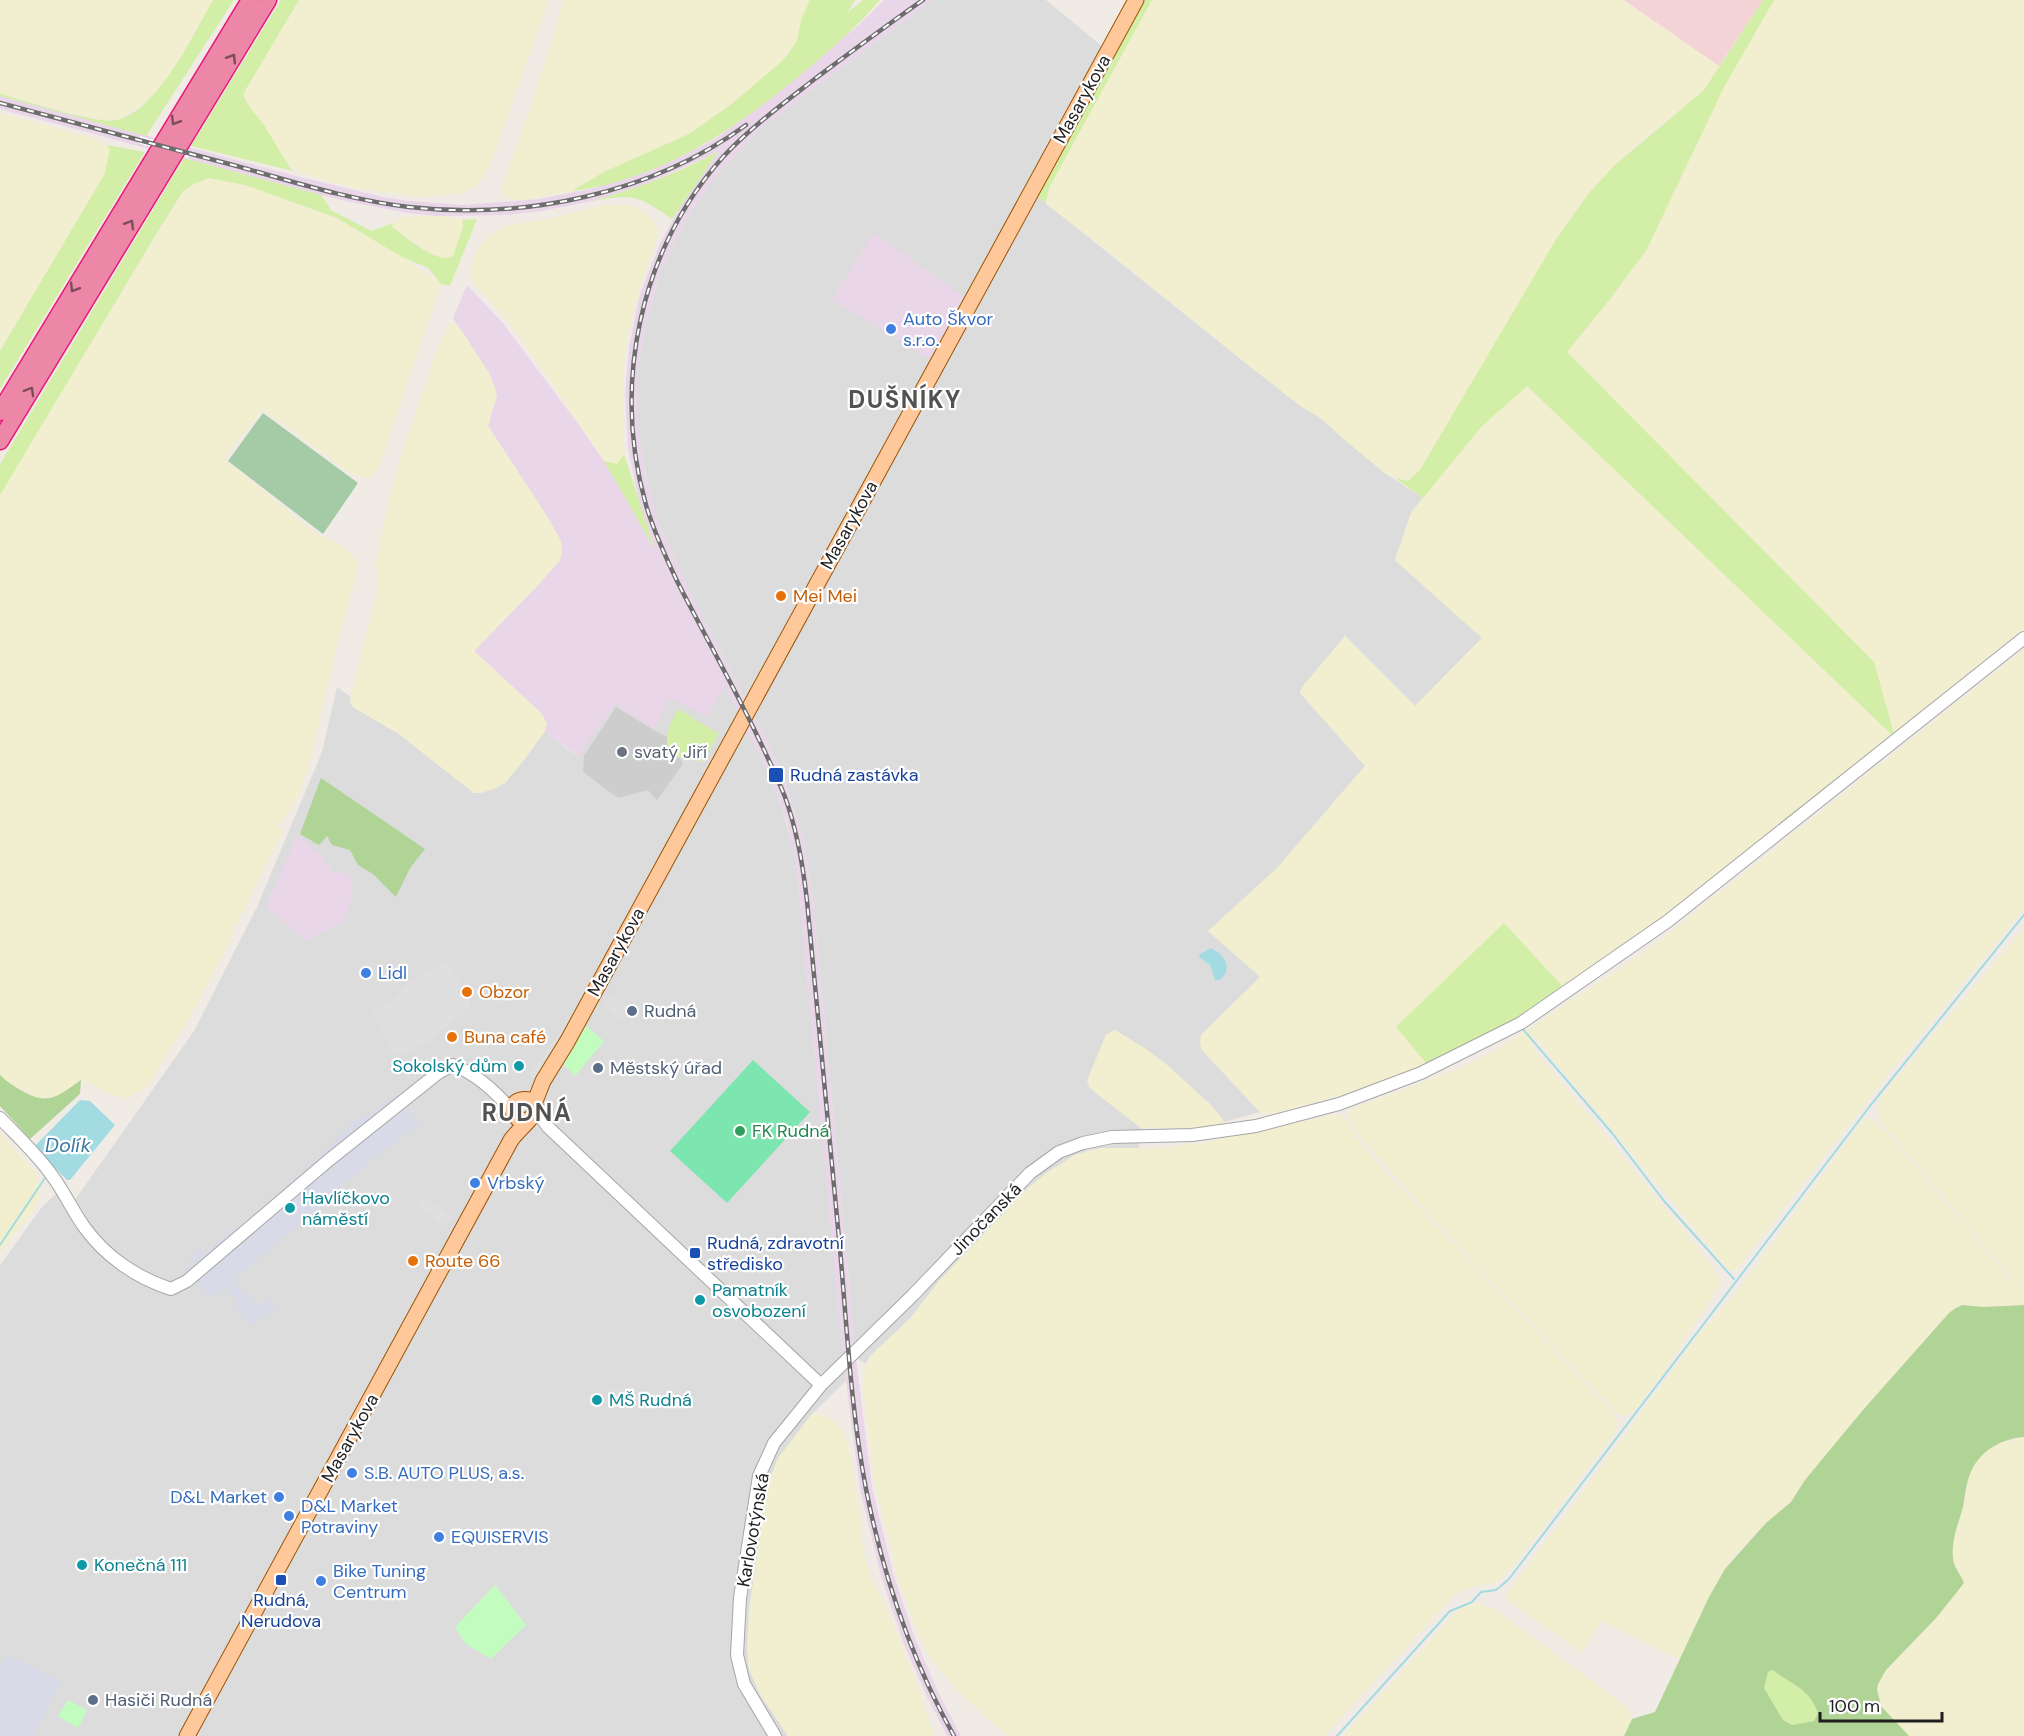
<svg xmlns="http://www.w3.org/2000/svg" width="2024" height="1736" font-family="'DM Sans',sans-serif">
<rect width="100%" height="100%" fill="#f1ebe5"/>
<!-- residential -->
<path fill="#dddcdc" d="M933,0h113l68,56 -77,140 205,164 57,45 23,14 24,22 40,33 37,24 -13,17 -15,45 87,78 -67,68 -70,-70 -45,57 65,73 -88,102 -17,109 -22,23 -37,49 59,63 -36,10 -13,-17 -65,-56 -31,-19 -9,5 -19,47 9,11 45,35 -2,20h-37l-15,3 -12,4 -27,17 -20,16 -89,93 -30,39 -39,36 -4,8 -10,-6 -43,-458 -9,-59 -22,-69 -98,-192 -24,-53 -8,-24 -12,-55 -3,-29v-46l9,-51 15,-52 20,-42 29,-45 48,-53z
M725,686l46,91 8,22 13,44 5,26 49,512 -35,34 -34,45 -30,186 2,23 11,25 28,42h-788v-471l42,-58 19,-18 11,15 122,-173 63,-124 65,-155 15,-65 14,10 -1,4 3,6 46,27 75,59 31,-10 40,-52 29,23 42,-50 53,-6z"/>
<!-- commercial -->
<path fill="#f3d3d5" d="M1624,0h139l-44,66z"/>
<!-- industrial -->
<path fill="#ead6e9" d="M884,0h49l-175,130 -48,53 -29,45 -20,42 -15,52 -9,51v46l8,55 15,53 24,53 98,192 22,69 9,59 43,458 16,129 21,86 22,65 23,54 23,44h-14l-20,-39 -24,-55 -22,-66 -21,-87 -17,-130 -46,-490 -10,-46 -16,-46 -46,-90 -18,29 -38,-18 -14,32 -39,-26 -38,52 -33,-25 2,-7 -5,-10 -68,-63 66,-68 20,-23 1,-19 -25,-42 -48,-73 6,-20 1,-18 -6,-15 -36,-55 14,-33 35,37 74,99 28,40 51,88 -15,-43 -12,-57 -3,-55 4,-47 11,-53 20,-51 24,-43 34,-48 -72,32 -53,17 -52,10 -31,4 -73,1 -30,-3 -67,-13 -340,-91v-13l296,80 87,21 26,4 55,4 75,-6 51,-10 52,-16 30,-12 41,-21 59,-42 88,-74z
M874,233l90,64 -34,62 -98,-60z
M297,836l22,17 14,19 17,2 2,21 -8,25 -38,20 -40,-33z"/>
<!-- religious -->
<path fill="#cdcdcd" d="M616,707l41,25 11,5v11l12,10 3,6 -26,36 -9,-10 -30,8 -35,-26 1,-16z"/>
<!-- farmland -->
<path fill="#f1efcf" d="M0,0h213l-46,79 -12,15 -31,23 -7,3 -12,1 -105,-27z
M299,0h250l-58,163 -6,11 -11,13 -14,7 -42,3 -63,-9 -41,-11 -15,-5 -6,-5 -10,-10 -23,-37 -14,-17 -3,-9z
M564,0h246l-8,17 -5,23 -16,22 -48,41 -42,30 -87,39 -32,19 -48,9 -14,-1 -6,-3 -3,-7 33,-92z
M1152,0h470l97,66 -15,24 -73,59 -52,56 -24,36 -117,201 -18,28 -12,11 -22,-7 -40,-33 -24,-22 -23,-14 -57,-45 -147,-119 -49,-37 3,-16z
M1774,0h250v628l-130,106 -20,-72 -307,-310 43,-53 66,-109 13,-32 35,-71z
M0,113l101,27 9,10 -6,25 -104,176z
M208,178l37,7 92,33 65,39 39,27 -62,184 -8,9 -9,1 -9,-3 -90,-65 -36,44 -2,6 89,72 25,12 13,11 4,7 2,5 -18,66 -30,128 -11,34 -13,22 -6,6h-6l9,8 -47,95 -5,-1 3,6 -6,14 -38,72 -42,68 -20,13 -16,-3 -29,-15 -26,16 -18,3 -33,-18 -6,-6v-581l183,-303 9,-6z
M621,205l15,2 13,8 8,12 1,8 -19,55 -12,47 -4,35 1,82 -7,10 -13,-3 -59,-88 -33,-47 -40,-45 -2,-12 6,-18 11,-13 18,-12 48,-8 46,-12z
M440,216l18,3 4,1 1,4 -4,18 -6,14 -5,2 -4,1 -11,-4 -41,-28 1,-4 8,-6z
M452,322l9,8 28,43 6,15 2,9 -6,16 -3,13 62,95 11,20 1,10 -2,9 -20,23 -66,68 68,63 5,10 -2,7 -20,28 -20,24 -11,6 -13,4h-7l-75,-59 -46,-27 -3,-6 28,-112 -2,-29 22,-96 38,-111 12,-28z
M1527,386l365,349 -251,199 -33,21 1,1 -45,32 -61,-65 -74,141 -43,17 -45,14 -70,19 -11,-2 -59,-63 -1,-7 1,-7 59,-58 -52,-46 69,-63 88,-102 -65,-73 2,-6 43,-51 70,70 67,-68 -87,-78 17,-49 70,-85z
M2024,649v260l-133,162 -155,199h-7l-194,-232 -5,6 158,191 30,40 3,9 -59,90 -24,33 -12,9 -9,-2 -143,-151 -105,-115 -14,-18 -7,-14 1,-6 111,-42 38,-19 121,-80 43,-30z
M2024,928v365l-145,-173 -1,-9 2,-12 14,-18z
M1114,1030l32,19 19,14 46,42 12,14v6l-34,3h-48l-45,-35 -7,-6 -1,-9 18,-43z
M1331,1115h8l6,3 12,20 14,18 242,257 4,7v10l-97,128 -20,22 -8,4 -24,4 -13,7 -131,141h-317l-49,-45 -24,-28 -8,-13 -15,-34 -15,-44 -21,-88 -10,-77 -2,-31 7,-20 39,-36 30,-39 89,-93 20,-16 27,-17 27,-7h59l40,-5z
M1870,1118l10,7 144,170v10l-41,2 -21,-2 -6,3 -7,5 -86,97 -58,70 -14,22 -25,21 -31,32 -10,14 -16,28 -29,63 -78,-39 -20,32 -77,-54 4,-8 192,-259 36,-41 127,-172z
M0,1133l33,36 8,18 -2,11 -6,13 -33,41z
M811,1415h12l8,4 11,11 7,15 11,69 3,36 7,26 12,22 9,21 27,68 16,49h-146l-28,-42 -11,-25 -2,-23 2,-36 13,-88 9,-46 6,-16z
M2024,1437v299h-115l-28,-29 -4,-18 1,-5 8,-14 51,-53 23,-44 -7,-12v-21l12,-40 3,-21 6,-14 9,-12 15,-10z
M1478,1603l18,7 131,97 5,12 -8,17h-282l52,-55 45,-51 21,-21 8,-5z"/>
<!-- grass -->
<path fill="#d3eea7" d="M213,0h21l-88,136 -146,-40v-2c23,6 98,31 117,26 41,-10 76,-85 96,-120z
M281,0h18l-56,94c4,13 17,24 24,36 9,14 16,28 26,41l-102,-25z
M810,0h45l-8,13 16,-13h17c-25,29 -53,53 -83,78 -67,54 -138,102 -225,113l32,-19 87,-39 42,-30 48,-41 8,-9 8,-13 5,-23z
M1145,0h7l-103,188 -3,15 -9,-7z
M1763,0h11l-50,87 -77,162 -37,50 -43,53 307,310 20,72 -2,1 -365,-349 -45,40 -59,72 -28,-20 13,3 12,-11 135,-229 33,-47 27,-29 89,-75z
M107,145l38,7 -145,237v-38l104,-176 6,-25z
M719,151l-47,68c-34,-24 -38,-25 -79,-18 44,-13 86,-28 126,-50z
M184,158l137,37 10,15 40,21 22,-8 -1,4c15,10 44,38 61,29l10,-29 -1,-7 15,-1 -27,67 -9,-2 -13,-16 -26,-11 -65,-39 -92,-33 -37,-7 -16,7 -9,6 -25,40 -158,264v-31z
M624,454l31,96 -51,-89 13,3z
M678,709l41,25 -16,27c-7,-1 -18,-1 -24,-4 -22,-10 -9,-33 -1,-48z
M1504,923l60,65 -70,45 -67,31 -31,-37z
M1773,1670c19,15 36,18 45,43l-4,8 -22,4 -9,-5 -19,-32 4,-16z"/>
<!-- forest -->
<path fill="#b0d396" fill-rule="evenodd" d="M321,778l104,71 -15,19 -14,29 -23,-23 -15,-9 -8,-15 -18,-5 -5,-9 -8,9 -19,-11z
M0,1075c7,7 15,12 24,17 26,14 35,3 57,-12l-1,14 -50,45 -30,-33z
M1962,1305l21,2 41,-2v132c-26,2 -49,17 -56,43 -3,9 -3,18 -5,27 -5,18 -12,33 -10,51 0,8 8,17 11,25l-27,34 -51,53 -8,14 -1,5 4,17 28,30h-285l8,-17 23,-7 54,-115 16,-28 41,-46 25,-21 14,-22 58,-70 86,-97 7,-5zM1773,1670c19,15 36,18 45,43l-4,8 -22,4 -9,-5 -19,-32 4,-16z"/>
<!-- cemetery -->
<path fill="#a4cba5" d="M263,413l95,70 -35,51 -95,-73z"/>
<!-- park -->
<path fill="#c2fdbf" d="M585,1025l19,16 -29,35 -12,-12 12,-27h4z
M495,1585l31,40 -35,34 -25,-15 -11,-17z
M68,1700l19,10 -9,18 -20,-12z"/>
<!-- pitch -->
<path fill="#7de5b0" d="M753,1060l57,52 -83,91 -57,-52z"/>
<!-- parking -->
<path fill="#dfdfdf" d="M446,961l26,44 -43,36 -23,14 -2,-4 -8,4 -25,-43 25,-15 9,-12z
M613,994l17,13 -11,13 -16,-13z
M580,1002l7,3 -44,76 -13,-6z
M424,1198l28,19 -6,10 -29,-20z"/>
<!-- plaza -->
<path fill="#d9dae7" d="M396,1094l24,30 -52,39 -42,39 -91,76v4l21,24 11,-8 10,9 -25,19 -18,-22 3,-3 -12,-14 -14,12 -26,-30 6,-6 -3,-2 11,-12 6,4 29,-27 2,3 76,-66 41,-42 13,-5z
M6,1656l10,3 45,24 -29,53h-32v-69z"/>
<!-- water -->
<path fill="#a2dbe1" d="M1211,948c13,7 23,19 9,32h-5l-5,-15 -11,-8 1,-3z
M80,1100l10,1 25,24 -45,55h-3l-33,-33z"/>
<!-- pier -->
<path fill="#fff" d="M140,136l50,15 -2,7 -50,-15z"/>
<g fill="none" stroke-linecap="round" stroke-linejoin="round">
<!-- stream -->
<path stroke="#a2dbe1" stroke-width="2" d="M1521,1027l91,106 52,68 70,78
M0,1245l47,-70
M1337,1736l113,-125 22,-9 9,-10 15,-2 13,-11 361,-473 154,-191"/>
<!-- minor casing -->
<g stroke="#a6a6a6" stroke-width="14">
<path id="minor" d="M535,1109l13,18 273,258
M0,1118c18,19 38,37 53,59 12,16 20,35 32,51 21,29 52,50 86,61l16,-8 142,-121 109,-87 15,-8c24,9 44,28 60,47
M775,1736l-31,-52 -7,-29 3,-57 19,-122 15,-33 47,-58 92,-90 117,-122 29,-21 24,-9 29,-6 80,-2 64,-9 83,-22 82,-31 100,-50 147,-102 356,-283"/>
</g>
<!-- major casing -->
<g stroke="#9a5400" stroke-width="17">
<path id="major" d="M534,1104l9,-23 24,-39 569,-1042
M187,1736l324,-596c4,-6 22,-23 23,-26 7,-14 -12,-19 -20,-10l-1,8 5,7 9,2"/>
</g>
<!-- highway casing -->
<g stroke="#e81879" stroke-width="19">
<path id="highway" d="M0,412l250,-412
M0,441l268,-441"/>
</g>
<!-- minor -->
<use href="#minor" stroke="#fff" stroke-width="12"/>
<!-- major -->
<use href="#major" stroke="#ffc89b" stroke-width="15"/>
<!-- highway -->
<use href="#highway" stroke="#ed87a7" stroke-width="16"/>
<!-- rail casing -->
<g stroke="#6d6d6d" stroke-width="4.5">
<path id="rail" d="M923,0c-36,25 -72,52 -107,78 -32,25 -65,49 -93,79 -84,94 -111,228 -77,348 8,27 20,53 32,78 25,49 52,97 76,146 11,23 22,45 31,68 12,33 18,68 22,104 11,116 22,232 33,348 7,80 11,161 26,240 17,86 45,170 88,247
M0,103c78,20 155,42 233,62 58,16 116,35 176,42 115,13 243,-13 337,-82"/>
</g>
<!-- rail -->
<use href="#rail" stroke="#fff" stroke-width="2" stroke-dasharray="7" stroke-linecap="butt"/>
</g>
<!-- one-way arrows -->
<defs><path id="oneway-chevron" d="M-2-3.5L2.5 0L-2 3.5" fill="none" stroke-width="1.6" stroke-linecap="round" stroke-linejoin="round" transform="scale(1.5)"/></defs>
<g stroke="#7c4e5c">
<use href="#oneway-chevron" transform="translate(232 58) rotate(-58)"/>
<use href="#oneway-chevron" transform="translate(175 121) rotate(122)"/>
<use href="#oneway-chevron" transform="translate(130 224) rotate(-59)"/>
<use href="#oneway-chevron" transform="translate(74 288) rotate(121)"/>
<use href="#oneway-chevron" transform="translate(30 391) rotate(-60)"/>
</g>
<!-- markers -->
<g fill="#3f7fe0" stroke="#fff" stroke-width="2">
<circle cx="891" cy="329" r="6"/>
<circle cx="366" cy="973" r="6"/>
<circle cx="475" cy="1183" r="6"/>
<circle cx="352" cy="1473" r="6"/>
<circle cx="279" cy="1497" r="6"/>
<circle cx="289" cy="1516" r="6"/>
<circle cx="439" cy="1537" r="6"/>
<circle cx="321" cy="1581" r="6"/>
</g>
<g fill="#e8710a" stroke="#fff" stroke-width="2">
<circle cx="781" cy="596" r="6"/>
<circle cx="467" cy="992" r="6"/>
<circle cx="452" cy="1037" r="6"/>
<circle cx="413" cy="1261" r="6"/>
</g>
<circle fill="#6b7280" stroke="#fff" stroke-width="2" cx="622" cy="752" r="6"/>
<g fill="#1a4fb4" stroke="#fff" stroke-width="2">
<rect x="768" y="767" width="16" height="16" rx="3"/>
<rect x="689" y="1247" width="12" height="12" rx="3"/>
<rect x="275" y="1574" width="12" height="12" rx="3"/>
</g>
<g fill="#5c6f8a" stroke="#fff" stroke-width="2">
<circle cx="632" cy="1011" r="6"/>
<circle cx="598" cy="1068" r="6"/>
<circle cx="93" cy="1700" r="6"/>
</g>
<g fill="#0f9aa8" stroke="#fff" stroke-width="2">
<circle cx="519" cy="1066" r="6"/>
<circle cx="290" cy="1208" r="6"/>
<circle cx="700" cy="1300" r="6"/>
<circle cx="597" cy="1400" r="6"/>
<circle cx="82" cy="1565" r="6"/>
</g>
<circle fill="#2e9e5b" stroke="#fff" stroke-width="2" cx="740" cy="1131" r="6"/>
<g text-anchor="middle" stroke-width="4.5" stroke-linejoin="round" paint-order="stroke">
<!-- street labels -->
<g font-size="18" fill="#1f1f1f" stroke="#fff">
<text transform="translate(1082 99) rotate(-61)" y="6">Masarykova</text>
<text transform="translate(849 525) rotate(-61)" y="6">Masarykova</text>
<text transform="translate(616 952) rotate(-61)" y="6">Masarykova</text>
<text transform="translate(986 1219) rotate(-46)" y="6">Jinočanská</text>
<text transform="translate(350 1438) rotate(-61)" y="6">Masarykova</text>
<text transform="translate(753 1530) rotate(-80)" y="6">Karlovotýnská</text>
</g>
<!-- shop labels -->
<g font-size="18" fill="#366cbe" stroke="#fff" text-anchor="start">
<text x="903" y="325">Auto Škvor<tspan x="903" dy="21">s.r.o.</tspan></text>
<text x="378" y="979">Lidl</text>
<text x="487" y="1189">Vrbský</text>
<text x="364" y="1479">S.B. AUTO PLUS, a.s.</text>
<text x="267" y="1503" text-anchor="end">D&amp;L Market</text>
<text x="301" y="1512">D&amp;L Market<tspan x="301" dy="21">Potraviny</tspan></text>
<text x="451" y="1543">EQUISERVIS</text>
<text x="333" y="1577">Bike Tuning<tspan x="333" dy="21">Centrum</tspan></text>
</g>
<!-- food labels -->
<g font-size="18" fill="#c56008" stroke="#fff" text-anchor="start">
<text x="793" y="602">Mei Mei</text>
<text x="479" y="998">Obzor</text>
<text x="464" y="1043">Buna café</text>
<text x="425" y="1267">Route 66</text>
</g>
<!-- worship labels -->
<g font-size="18" fill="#5b616d" stroke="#fff" text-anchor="start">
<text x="634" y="758">svatý Jiří</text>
</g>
<!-- transit labels -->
<g font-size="18" fill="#164399" stroke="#fff" text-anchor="start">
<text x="790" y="781">Rudná zastávka</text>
<text x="707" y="1249">Rudná, zdravotní<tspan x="707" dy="21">středisko</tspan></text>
<text x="281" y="1606" text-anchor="middle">Rudná,<tspan x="281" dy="21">Nerudova</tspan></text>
</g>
<!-- service labels -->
<g font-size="18" fill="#4e5e75" stroke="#fff" text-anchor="start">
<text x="644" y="1017">Rudná</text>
<text x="610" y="1074">Městský úřad</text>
<text x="105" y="1706">Hasiči Rudná</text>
</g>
<!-- culture labels -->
<g font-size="18" fill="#0d838f" stroke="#fff" text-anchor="start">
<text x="507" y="1072" text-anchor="end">Sokolský dům</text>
<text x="302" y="1204">Havlíčkovo<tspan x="302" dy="21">náměstí</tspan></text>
<text x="712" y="1296">Pamatník<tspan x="712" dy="21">osvobození</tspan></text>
<text x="609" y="1406">MŠ Rudná</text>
<text x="94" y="1571">Konečná 111</text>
</g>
<!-- leisure labels -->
<g font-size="18" fill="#27864d" stroke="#fff" text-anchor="start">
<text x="752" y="1137">FK Rudná</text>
</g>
<!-- water labels -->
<g font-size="20" font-style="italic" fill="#3c799e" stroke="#fff">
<text x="68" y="1152">Dolík</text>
</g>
<!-- district labels -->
<g font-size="24" font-weight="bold" letter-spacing="1.5" fill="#525252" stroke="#fff">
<text x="905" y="408">DUŠNÍKY</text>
<text x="527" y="1121">RUDNÁ</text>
</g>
</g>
<!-- scale -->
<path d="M1820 1712v9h122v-9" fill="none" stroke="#1f1f1f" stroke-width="3"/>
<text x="1829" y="1712" font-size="18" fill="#1f1f1f" stroke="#ffffff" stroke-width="4.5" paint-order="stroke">100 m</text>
</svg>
